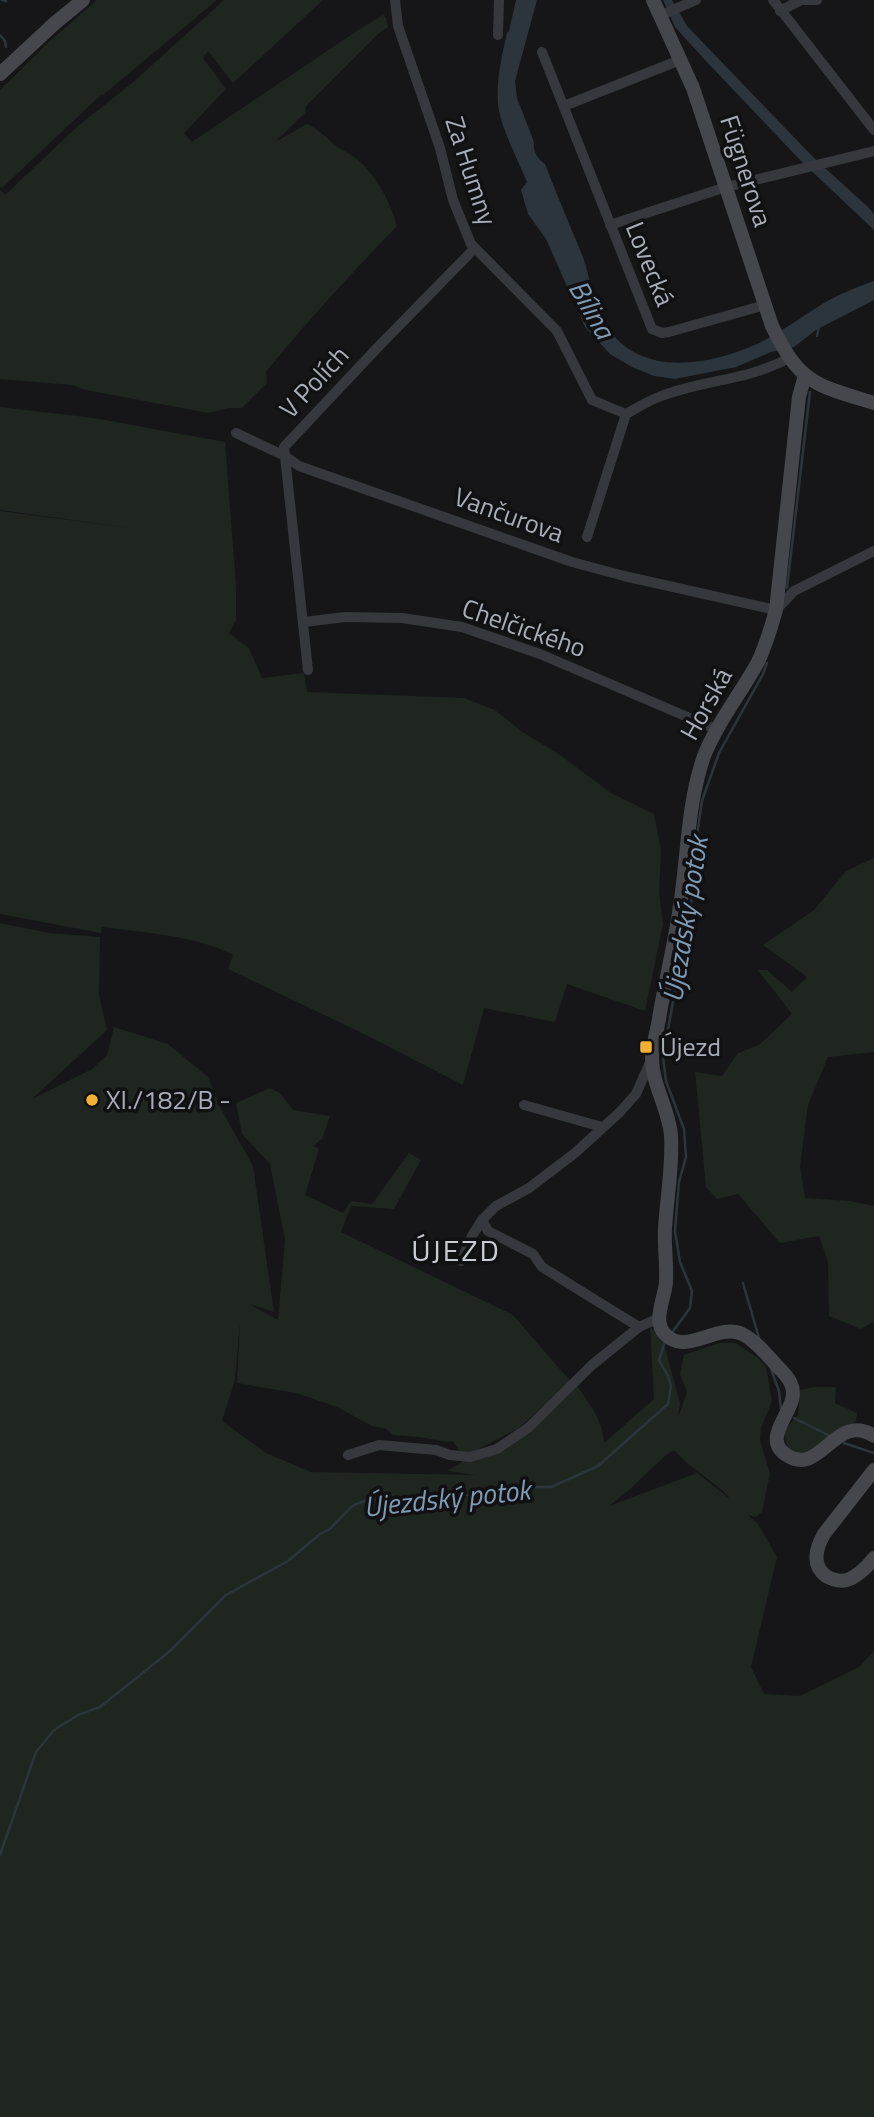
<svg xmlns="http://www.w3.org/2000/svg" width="874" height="2117" font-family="'Titillium Web',sans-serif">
<rect width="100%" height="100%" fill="#161618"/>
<!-- green -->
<path fill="#1e261f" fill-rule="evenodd" d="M97,0h120l-114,95 -1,-1 -100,94 -2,-2v-96l50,-49z
M224,0h99l-90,83 -25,-32 -5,7 23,31 -42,44 8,9 166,-112 25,-15 3,3 2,9 -10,7 -72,72 -1,7 -30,29 32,-18c11,5 18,12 27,20 7,6 16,9 23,15 19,16 34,44 40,67 -45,47 -90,95 -131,146l1,11 -25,25h-13l-21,5 -122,-23 -14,-5 -72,-6v-189l5,5 74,-70 52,-41z
M0,407l94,11 131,24 11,143v35l-7,13 20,15 13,30 42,-5 3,19 157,6 31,12 26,21 39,24 51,38 43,21 7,36 -2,42 4,32 -18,87 -78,-27 -12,38 -71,-14 -21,77 -97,-50 -138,-66 5,-14c-38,-20 -89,-22 -131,-28l-1,6 -101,-19v-403l138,18 -138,-19z
M874,858v194l-46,5 -20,48 -8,61 5,32 45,3 24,5v115l-13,8 -32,-13 -1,-54 -9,-26 -39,7 -42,-49 -21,5 -11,-12 -11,-115 27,4 16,-23 21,-8 33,-31 -34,-44h9l25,22 15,-15 -44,-32 51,-35 32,-39z
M0,923l49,10 51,4 -1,58 8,35 -75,69 60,-30 15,-14 7,-28 54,17 40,33 13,32 32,57 21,146 -25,-8 29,16 7,-80 -15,-76 -28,-30 -6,-31 34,-15 10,5 13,17 37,6 -8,23 -9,7 6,3 -14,46 38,18 8,-12 21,3 37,-51 12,7 -27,49 -43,-3 -10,26 172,83 58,67 -54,47 -54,28 -10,-16 -6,1 -28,-5 -26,-2 -7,-6 -14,-3 -35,-19 -41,-14 -59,-10 3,-61 -5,58 -13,41 44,32 45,19 164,3 -28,-4 22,-13 17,-5 91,-67c13,18 26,35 27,57l50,-44 -4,-72 12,10 18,66 -2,15 9,-26 -7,-18 4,-19 36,-12h16l22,15 8,9 6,34 -11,27 -1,12 10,34 -8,38 -6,5 -8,-2 10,9 19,33 -26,110 13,27 36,2 59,-29 15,-16v466h-874zM674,1450l13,13 36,28 7,8 -33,-26 -88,33 19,-15 38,-36z
M815,1387h21l-1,16 22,10 -1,8 -48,31 -11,1 -9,-5 -5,-16 15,-17 2,-25z"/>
<!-- water -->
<path fill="#2c353c" d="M516,0h21l-22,81 2,17 17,44c-1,10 3,16 11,22 12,31 25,62 38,93 7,20 9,43 19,61 31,61 104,49 155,26 21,-10 40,-24 59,-36 18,-12 38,-20 58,-27v19l-58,30 -22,17 -23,5 -35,15 -61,12 -21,-3 -22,-9 -22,-13 -25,-27 -39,-88 -18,-25 -7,-24 6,-8c-9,-22 -27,-56 -29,-78 -2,-24 4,-49 9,-71l2,-2z
M663,0h9l15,26 127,132 54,49 6,7v16l-73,-69 -96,-101 -30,-33z"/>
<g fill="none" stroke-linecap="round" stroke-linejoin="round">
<!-- stream -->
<path stroke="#2c353c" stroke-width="2.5" d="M2,0l4,1
M0,35l5,6 1,6
M817,336l2,-10
M787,588l23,-196
M743,1283l16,55
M671,1334l19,-26 2,-17 -12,-29 -5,-31 4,-49 7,-25 -2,-28 -18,-48 -3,-24 29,-160 5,-62 5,-34 17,-48 44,-79 4,-11
M771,1369l8,22 2,18
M794,1418l34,17
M844,1443l30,10
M0,1855l36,-103 18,-22 24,-15 22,-8 70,-56 56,-56 62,-34 32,-27 10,-5 20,-21 6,-4 9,-3 44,-3 29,4 20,-7h20l47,-8h26l47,-21 70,-62 3,-18 -3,-10 -9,-16 6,-18"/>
<!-- street -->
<path stroke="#37383d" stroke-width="10" d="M395,0l3,26 42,122 13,52 18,44 86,87 35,69 34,14c9,-5 19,-11 28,-15 44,-19 94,-18 135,-41
M773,0l101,130
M780,11l21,-11h16
M659,16l37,-16
M498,35l1,-35
M542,52l110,277 10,4 7,-1 96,-27
M564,106l116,-46
M610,225l116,-38 148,-36
M236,433l49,23 14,10 273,96 52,14 152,34 18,-19 80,-40
M587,537l39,-123
M304,622l41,-5 57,1 60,9 78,27 178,76
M308,670l-24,-223 95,-101 96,-98
M524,1105l78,22
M482,1220l6,11 45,23 9,13 97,60
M461,1261l11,-25 10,-16 14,-14 33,-18 46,-35 45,-41 16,-18 15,-34
M348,1455l31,-10 57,5 14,5 20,2 27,-8 31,-21 64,-63 47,-38 20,-9"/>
<!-- secondary -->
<path stroke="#45474d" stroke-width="14" d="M653,0l40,88 79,238c28,58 43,59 102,77
M0,74l55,-51 28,-23
M805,375l-6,22 -23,213c-5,18 -10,35 -18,52 -17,31 -41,61 -54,94 -17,49 -16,100 -24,150 -5,38 -15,75 -21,113 -2,12 -6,25 -7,37 -1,27 17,53 19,79 2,30 -4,62 -6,93 -1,18 2,36 1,54 -1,16 -14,39 -1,52 20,23 53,-12 77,0 13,6 26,22 36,33 5,5 11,11 13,17 12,24 -35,53 -3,72 33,20 48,-45 86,-20
M874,1470l-50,64c-8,14 -13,31 2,42 7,4 13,6 21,4 11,-4 20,-13 27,-22"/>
</g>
<!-- markers -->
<g fill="#f2b134" stroke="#111113" stroke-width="2.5">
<rect x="639" y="1040" width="14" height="14" rx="3.5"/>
<circle cx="92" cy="1100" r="7"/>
</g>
<g text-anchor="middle" stroke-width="7" stroke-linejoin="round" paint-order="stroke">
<!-- street labels -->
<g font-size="26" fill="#a8adb8" stroke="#111113">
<text transform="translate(471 171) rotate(72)" y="9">Za Humny</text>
<text transform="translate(746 171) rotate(72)" y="9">Fügnerova</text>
<text transform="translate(650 264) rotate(68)" y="9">Lovecká</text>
<text transform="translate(314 382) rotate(-47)" y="9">V Polích</text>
<text transform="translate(509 515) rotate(20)" y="9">Vančurova</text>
<text transform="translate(524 628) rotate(19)" y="9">Chelčického</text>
<text transform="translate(706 704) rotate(-61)" y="9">Horská</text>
</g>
<!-- poi labels -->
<g font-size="26" fill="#a8adb8" stroke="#111113" text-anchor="start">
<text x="660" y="1056">Újezd</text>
<text x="106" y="1109">XI./182/B -</text>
</g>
<!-- water labels -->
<g font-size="28" font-style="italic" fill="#7f9bb3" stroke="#111113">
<text transform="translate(592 309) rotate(60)" y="10">Bílina</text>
<text transform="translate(685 919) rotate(-81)" y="10">Újezdský potok</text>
<text transform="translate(447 1498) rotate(-6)" y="10">Újezdský potok</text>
</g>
<!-- quarter labels -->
<g font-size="30" letter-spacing="2" fill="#c9ccd4" stroke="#111113">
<text x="456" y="1261">ÚJEZD</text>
</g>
</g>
</svg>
